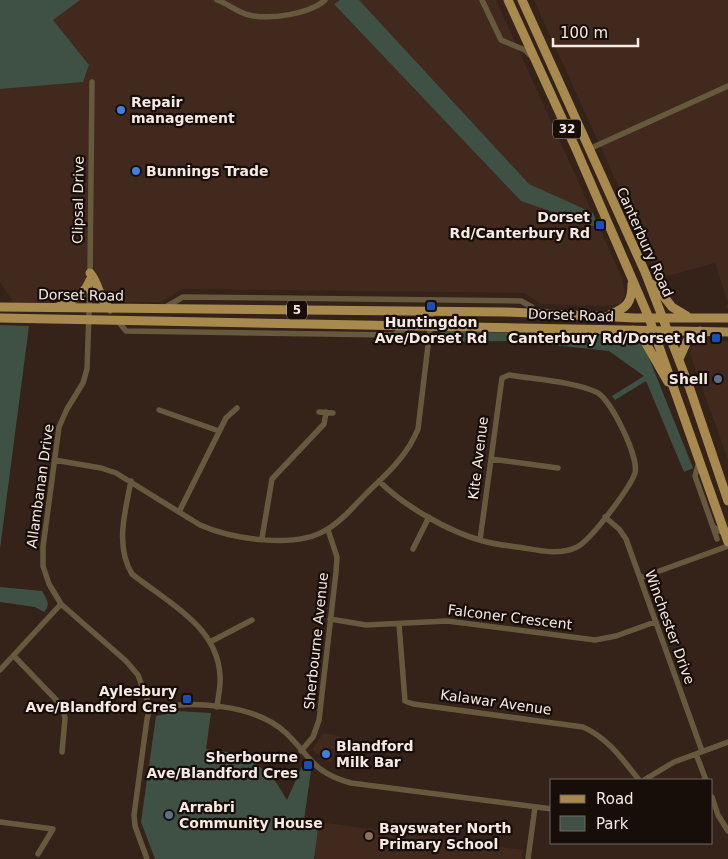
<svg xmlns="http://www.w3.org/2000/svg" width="728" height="859" font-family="'DejaVu Sans',sans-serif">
<rect width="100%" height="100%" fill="#352219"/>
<!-- built -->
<path fill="#42291d" d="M80,0h416l126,278 3,15 -4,11 -17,2 -63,-2 -17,-11 -341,-4 -22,13h-148l-13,-20v-193l83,-8 6,-16 -37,-45z
M534,0h194v308h-3l3,-5 -13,-40 -55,15z
M709,340l19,1v119l-38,-106 3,-10z
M323,733l17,3 -9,27 -19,-13z
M319,822l204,28 -1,9h-208z"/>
<!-- green -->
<path fill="#3f5144" d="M0,0h80l-27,20 36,45 -6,17 -83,7z
M340,0h19l170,184 64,29 6,15 -78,-27 -187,-197z
M0,325l29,1 -29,223z
M443,331l193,5 9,12 48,120 -9,4 -38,-91 -31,19 -3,-4 32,-20 -35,-25 -92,-10 -80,1v-8z
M0,587l42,4c5,9 9,13 2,21l-9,-5 -35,-5z
M177,711l34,2 -5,36 41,6 29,27 11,18 16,-36 8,7 -7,49 15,2 -5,37h-159l-14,-37 15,-106z"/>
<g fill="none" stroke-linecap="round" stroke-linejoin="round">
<!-- street -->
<path stroke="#67593e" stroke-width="5.5" d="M217,0c12,4 21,13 32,15 21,5 61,-1 76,-15
M482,0l19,40 24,10 6,6
M589,149l139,-63
M90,275l2,-193
M90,284l-3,85 -4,14 -16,26 -8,18 -16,120v19l6,18 12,20 65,57 12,14 12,33 -3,11 -13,96 1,11 12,33
M164,308l19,-11 338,4 11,6 3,6
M117,320l9,11 267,4 15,-8
M159,410l60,21
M319,412l14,1
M491,459l67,9
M54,460l47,8 15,5 84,52c32,14 95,24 126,5 17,-9 31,-28 45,-41 19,-18 37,-35 47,-60l14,-117
M699,462l-4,14 18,51 12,7
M131,481c-6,31 -16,65 1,93 35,28 86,52 88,102 1,10 -2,21 -3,31
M379,481c25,25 70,51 104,60 14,4 28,5 41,7 17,3 37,7 53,-1 13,-6 53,-59 58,-74 4,-16 -23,-71 -37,-80 -20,-11 -66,-14 -89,-18l-7,3 -22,162
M179,512l47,-94 11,-10
M605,517l14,12 7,10 76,212
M713,527l4,12
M262,538l10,-59 52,-55 2,-12
M413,549l16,-32
M640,578l88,-32
M330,619l36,6 81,-4 148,19 21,-4 39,-14
M399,624l6,77 8,3 170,23c25,11 40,33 56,53
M212,641l40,-21
M14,656l48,50 3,12 -3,34
M0,670l61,-66
M150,708c41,-7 104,-5 136,25 25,24 27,40 65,50l201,26
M301,751l12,-14 6,-17 17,-148 1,-15 -9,-27
M696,754l10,26
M644,780l30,-18 54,-20
M712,797l6,18 10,16
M0,822l53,7 -15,25
M528,859l7,-52"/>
<!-- primary -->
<path stroke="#a88a4f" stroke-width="9" d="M508,0l68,149 73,169 79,224
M522,0l123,272 45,117 38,112
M90,273c10,11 8,26 20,36
M654,284l18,23 15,9
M0,307l506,5 129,6h93
M58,307c14,-7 26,-11 32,-27
M611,314c16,-6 21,-12 21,-30
M0,318l728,14
M633,330l11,10 24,42
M679,359l9,-20 12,-8"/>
</g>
<!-- markers -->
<g fill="#3f7fe0" stroke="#170e0a" stroke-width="2">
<circle cx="121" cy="110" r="5"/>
<circle cx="136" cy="171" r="5"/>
<circle cx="326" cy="754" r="5"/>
</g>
<g fill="#1a4fb4" stroke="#170e0a" stroke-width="2">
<rect x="595" y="220" width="10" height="10" rx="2.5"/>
<rect x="426" y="301" width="10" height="10" rx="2.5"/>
<rect x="711" y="333" width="10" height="10" rx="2.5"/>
<rect x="182" y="694" width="10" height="10" rx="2.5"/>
<rect x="303" y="760" width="10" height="10" rx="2.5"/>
</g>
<g fill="#5c6f8a" stroke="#170e0a" stroke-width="2">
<circle cx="718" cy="379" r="5"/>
<circle cx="169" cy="815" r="5"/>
</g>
<circle fill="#8d6e63" stroke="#170e0a" stroke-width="2" cx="369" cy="836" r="5"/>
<g text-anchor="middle" stroke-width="4.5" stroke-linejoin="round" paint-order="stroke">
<!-- shield labels -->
<g fill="#170e0a" stroke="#b4a7a2" stroke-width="1">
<rect x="553" y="119.5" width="28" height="19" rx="4"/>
<rect x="287" y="300.5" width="20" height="19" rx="4"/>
</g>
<g font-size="12" font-weight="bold" fill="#f7e9e3">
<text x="567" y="133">32</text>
<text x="297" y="314">5</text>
</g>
<!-- poi labels -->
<g font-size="14" font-weight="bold" fill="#f7e9e3" stroke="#170e0a" text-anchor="start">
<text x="131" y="107">Repair<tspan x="131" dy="16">management</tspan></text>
<text x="146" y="176">Bunnings Trade</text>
<text x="590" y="222" text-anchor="end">Dorset<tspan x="590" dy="16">Rd/Canterbury Rd</tspan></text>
<text x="431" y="327" text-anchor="middle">Huntingdon<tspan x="431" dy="16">Ave/Dorset Rd</tspan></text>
<text x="706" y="343" text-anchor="end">Canterbury Rd/Dorset Rd</text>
<text x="708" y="384" text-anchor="end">Shell</text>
<text x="177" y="696" text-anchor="end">Aylesbury<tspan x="177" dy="16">Ave/Blandford Cres</tspan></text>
<text x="336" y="751">Blandford<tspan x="336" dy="16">Milk Bar</tspan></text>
<text x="298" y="762" text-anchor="end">Sherbourne<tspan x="298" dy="16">Ave/Blandford Cres</tspan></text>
<text x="179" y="812">Arrabri<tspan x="179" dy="16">Community House</tspan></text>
<text x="379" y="833">Bayswater North<tspan x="379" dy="16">Primary School</tspan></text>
</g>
<!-- street labels -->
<g font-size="14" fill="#f7e9e3" stroke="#170e0a">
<text transform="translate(78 200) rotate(-89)" y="5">Clipsal Drive</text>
<text transform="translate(645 242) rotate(66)" y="5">Canterbury Road</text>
<text transform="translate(81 295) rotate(1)" y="5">Dorset Road</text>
<text transform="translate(571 315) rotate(2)" y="5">Dorset Road</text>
<text transform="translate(478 458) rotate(-83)" y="5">Kite Avenue</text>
<text transform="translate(40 486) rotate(-82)" y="5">Allambanan Drive</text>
<text transform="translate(510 617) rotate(7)" y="5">Falconer Crescent</text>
<text transform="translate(670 627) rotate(70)" y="5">Winchester Drive</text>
<text transform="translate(316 641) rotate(-84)" y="5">Sherbourne Avenue</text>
<text transform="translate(496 702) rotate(8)" y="5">Kalawar Avenue</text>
</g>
</g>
<!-- legend -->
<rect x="550" y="779" width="162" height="65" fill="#170e0a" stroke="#716661"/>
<rect x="560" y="795" width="25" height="8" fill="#a88a4f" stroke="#716661"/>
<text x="596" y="804" font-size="15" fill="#f7e9e3">Road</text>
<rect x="560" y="816" width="25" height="15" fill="#3f5144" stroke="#716661"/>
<text x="596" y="829" font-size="15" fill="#f7e9e3">Park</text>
<!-- scale -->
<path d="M553 38v8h85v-8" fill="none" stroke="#f7e9e3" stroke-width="2.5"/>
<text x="560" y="38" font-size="15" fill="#f7e9e3" stroke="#170e0a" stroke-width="4" paint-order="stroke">100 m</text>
</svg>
